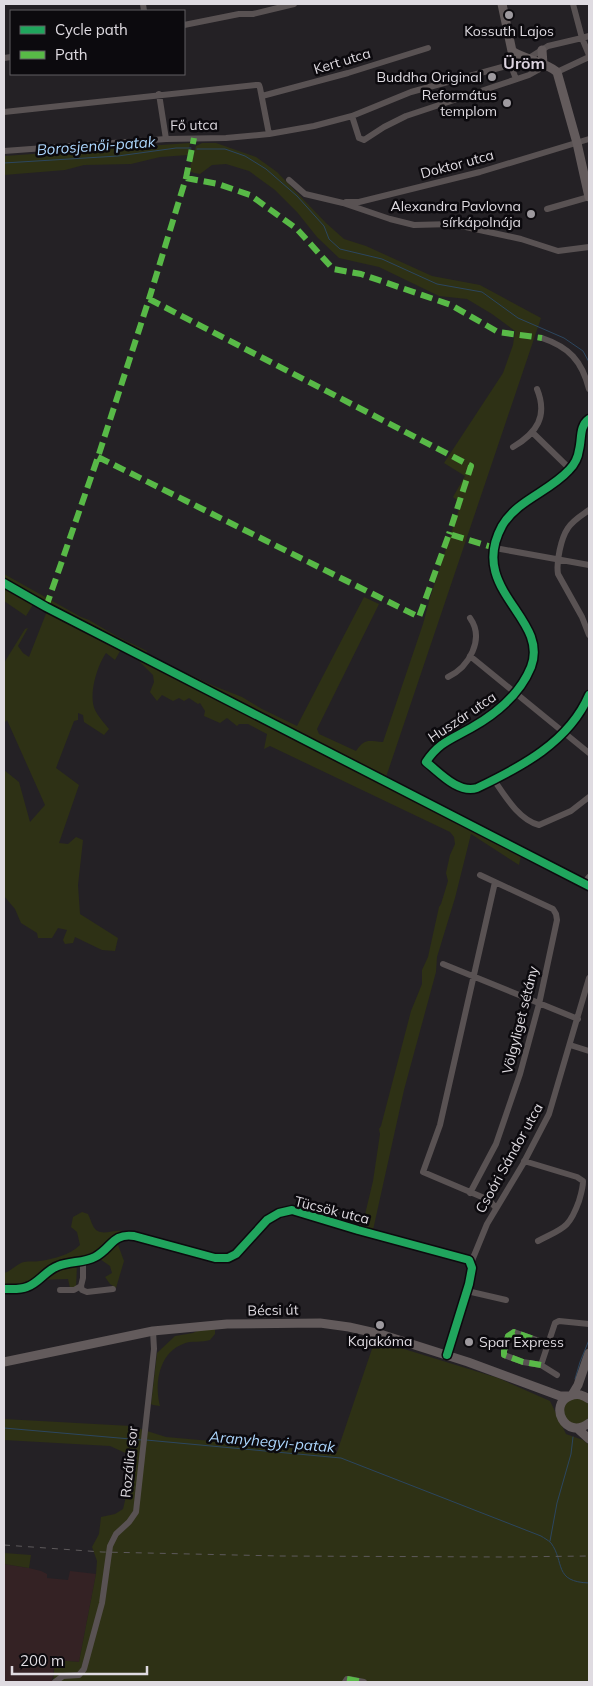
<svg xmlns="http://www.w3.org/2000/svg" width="593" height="1686" font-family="Mulish,sans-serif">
<rect width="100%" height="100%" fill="#242125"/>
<!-- industrial -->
<path fill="#342224" d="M4,1564l25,4 12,3 6,3v4l21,2 2,-9 26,3 -17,88 -24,-2 -3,22h-48z"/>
<!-- green -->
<path fill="#2e3115" d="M190,143l-2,12 -28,2 -29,7 -47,1 -19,5 -61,5v-19z
M202,143h14l40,14 21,15 49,51 18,16 22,7 66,30 48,9 61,33 -157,465 139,63 -4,19 -48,-31 -16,64 -18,59 -1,15 -32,118 -31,140 -11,-3 11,-46 7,-47 -1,-5 2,-3 30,-115 11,-27v-14l6,-13 11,-50 2,-3 7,-23 -2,-8 4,-18 5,-11 -1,-7 -4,-5 -180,-86 -6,3 3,-15 -19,-10h-9l-2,2 -10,-8 -7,5 -16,-7 1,-5 -5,-8 -2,1 -9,-6 -5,3 -5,-3 -6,3 -11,-6 -5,6 -7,-9 4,-10 -1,-7 -15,-15 2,-3 20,10 3,-5 51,24 28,11 20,12 35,17 67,-129 15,7 -62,125 2,5 37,17c9,-13 12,-10 27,-9l40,-118 7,-26 31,-95 -8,-6 12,-21 -21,-13 59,-90 10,-28 2,-14 -23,-17 -25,-15 -28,-3 -60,-29 -40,-9 -22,-21 -20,-25 -22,-22 -26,-19 -23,-7 -14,1 -12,9 -6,-1 -5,-2 7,-25z
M4,574l77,43 8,3 29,17 29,14v4l-23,-11 -9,16 -9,-7c-9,13 -18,42 -11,57 3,6 9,13 14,19l-5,6 -20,-13 -1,-7 -5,-2v7l-4,1 -18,47 23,17 -20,58 9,1 8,-7 7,3 -5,45 2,29 38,24 -3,13 -13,-1 -27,-13 -2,6 -8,1 -2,-4 4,-10 -9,-2 -6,10h-14l-1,-5 -16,-10 -6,-14 -11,-13v-126l15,12 11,40 15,-17 -38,-85 -3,3v-60l21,-34 3,-1 -10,18 5,7 6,4 20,-51 -12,-8 -11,18 -22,-15z
M82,1212l6,2c2,4 3,8 5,12 6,12 20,3 30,5l-1,6 -5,5 7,19 -8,27 -6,-4 -5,-7 7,-4 -2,-7 -10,-7 -23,6 -1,23h-6l-2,-9 -31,1 -7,5 -26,3v-15c8,-2 12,-9 20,-11 5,-1 11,0 16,-1 13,-2 30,-6 40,-16l-3,-13 -6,-5 2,-10z
M215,1329v5l-5,6c-8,3 -19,0 -27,4 -24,9 -29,40 -23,62l-7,-1 -2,-1 6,-51 18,-17 18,-3 6,-3z
M375,1340l123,38 52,23 16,33 17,6 6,5v237h-536l2,-22 24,2 17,-88 1,-13 -5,-14 7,-13 2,-17 14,-3 8,-5 5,-21 4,-32 -22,-10 -106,-6v-21l127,7 35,11 171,15z
M564 1411a13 13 0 1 1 26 0a13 13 0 1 1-26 0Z
M4,1553l27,2 -2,13 -25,-4z"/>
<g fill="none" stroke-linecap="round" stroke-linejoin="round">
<!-- stream -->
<path stroke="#2c465f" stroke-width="1" d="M197,149h28l20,7 21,13 31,27 27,30 5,13 11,10 42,10 55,25 45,8 36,26 46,20 19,13 6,11
M4,163l114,-7 58,-8h15
M575,1379l5,-17 9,-22
M4,1428l138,12
M146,1440l195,18 200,78c3,2 7,4 10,7 14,19 2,39 38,40
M550,1541l7,-38 14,-49 2,-17"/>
<!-- minor -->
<path stroke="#595253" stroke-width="6" d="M143,4l1,7
M573,4l9,34 7,-2
M184,25l55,-11h14l41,-10
M4,58l7,-1
M529,58l19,-12 34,-8 7,17
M510,63l6,16
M557,72l32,-15
M159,94l7,45
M262,96l86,-23 80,-25
M4,112l252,-27h3l1,3 9,46
M352,116l7,22 5,2 20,-13 22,-11 123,-41 9,-5 5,-6
M4,151l162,-12 60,-1 43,-4 45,-8 38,-10 59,-24 95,-26 4,-3 7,-9
M289,180l16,14 38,9 47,16 24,6 38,-1 69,15 37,12 31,-4
M346,202h13l121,-30 109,-33
M547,209l42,-12
M542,338c27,9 40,23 47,51
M589,419c-10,7 -7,20 -10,31 -1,8 -5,15 -10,20 -20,22 -52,30 -67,56 -35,64 48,92 29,141 -11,27 -35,47 -60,61 -19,11 -32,14 -45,34 13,10 32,32 51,26 44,-21 92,-46 112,-93
M533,433l37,36
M513,447c24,-14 35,-31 24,-58
M589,510c-7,5 -16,10 -21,18 -7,10 -12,34 -10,46l24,43 7,18
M495,548l94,17
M4,583l42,24 543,279
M470,656l119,97
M448,677c21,-10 37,-38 22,-59
M494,780c11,16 25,40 45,45l32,-14 18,-14
M495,882l-55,243 -17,47 66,28 7,8
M584,883l5,-6
M443,964l135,55
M570,1045l19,6
M524,1161l53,16 6,4c0,7 -2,13 -4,20 -10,28 -16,27 -41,40
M470,1193l26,-49 24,-70 19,-70 18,-84 -1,-6 -3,-5 -73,-34
M471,1263l16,-39 36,-60 26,-50 40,-136
M81,1286l2,-8v-17
M4,1289c7,0 16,1 23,-2 12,-4 19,-17 31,-21 12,-5 26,-3 37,-9 17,-9 17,-24 39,-21l81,22h13l8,-4 31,-34 12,-7 13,-3 66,20 111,30 3,8 -3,16 -22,71
M60,1290h14l7,-4 1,4 5,2 26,-3
M467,1291l39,9
M541,1365l-18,-3 -19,-7v-4l4,-15 6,-4 34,12
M557,1375l-16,-10 14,-42 4,-2 30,3
M55,1682l8,-6 16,-1 5,-6 18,-66 8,-57 6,-12 13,-12 7,-10 18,-163 -1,-18
M345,1682l2,-3h2l15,3"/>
<!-- major -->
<path stroke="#635b5c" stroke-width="9" d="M502,4l10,47c13,9 32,10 45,21l20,71 12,54
M542,50l1,14
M4,1362l149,-31 74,-7 93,-1 29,4 31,7 88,28 92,34h9
M572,1395l6,-10 11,-32
M589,1399c-6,-4 -11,-6 -19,-3 -22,8 -5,45 19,27
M578,1429l11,10"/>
<!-- rail -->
<path stroke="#5d595b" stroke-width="1" stroke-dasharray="6 6" stroke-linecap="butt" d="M4,1545l98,7 178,4 224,1 85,-1"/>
<!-- quiet -->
<path stroke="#58b947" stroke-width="6" stroke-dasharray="12 6" stroke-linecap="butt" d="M186,178l32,6 32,11 47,34 36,40 28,5 90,31 47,27 44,6
M149,299l322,167 -22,68
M98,457l321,160 30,-83 46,14
M46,607l52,-150 51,-158 37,-121 8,-40
M541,1365l-18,-3 -19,-7v-4l4,-15 6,-4 34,12
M347,1679l17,3"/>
<!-- cycleway casing -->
<g stroke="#0c0a0e" stroke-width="11">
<path id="cycleway" d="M589,419c-10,7 -7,20 -10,31 -1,8 -5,15 -10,20 -20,22 -52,30 -67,56 -35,64 48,92 29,141 -11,27 -35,47 -60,61 -19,11 -32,14 -45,34 13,10 32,32 51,26 44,-21 92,-46 112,-93
M4,583l42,24 543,279
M4,1289c7,0 16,1 23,-2 12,-4 19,-17 31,-21 12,-5 26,-3 37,-9 17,-9 17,-24 39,-21l81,22h13l8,-4 31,-34 12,-7 13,-3 66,20 111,30 3,8 -3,16 -22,71"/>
</g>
<!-- cycleway -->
<use href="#cycleway" stroke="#20a55d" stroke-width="8"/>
</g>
<!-- markers -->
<g fill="#9e9a9f" stroke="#0c0a0e" stroke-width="2">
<circle cx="509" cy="15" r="5"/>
<circle cx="492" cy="77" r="5"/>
<circle cx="507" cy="103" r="5"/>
<circle cx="531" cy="214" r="5"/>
<circle cx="380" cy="1325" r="5"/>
<circle cx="469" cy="1342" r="5"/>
</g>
<g text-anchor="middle" stroke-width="5" stroke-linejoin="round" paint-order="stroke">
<!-- poi labels -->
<g font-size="14" fill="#dfdbe1" stroke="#0c0a0e" text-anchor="end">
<text x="509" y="36" text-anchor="middle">Kossuth Lajos</text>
<text x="482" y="82">Buddha Original</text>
<text x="497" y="100">Református<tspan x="497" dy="16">templom</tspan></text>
<text x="521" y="211">Alexandra Pavlovna<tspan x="521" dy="16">sírkápolnája</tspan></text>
<text x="380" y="1346" text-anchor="middle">Kajakóma</text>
<text x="479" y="1347" text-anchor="start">Spar Express</text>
</g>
<!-- street labels -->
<g font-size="14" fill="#dfdbe1" stroke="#0c0a0e">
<text transform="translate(342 61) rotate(-17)" y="5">Kert utca</text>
<text transform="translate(194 125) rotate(-1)" y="5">Fő utca</text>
<text transform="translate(457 164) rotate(-15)" y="5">Doktor utca</text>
<text transform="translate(462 717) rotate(-34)" y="5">Huszár utca</text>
<text transform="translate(520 1020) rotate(-76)" y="5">Völgyliget sétány</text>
<text transform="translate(509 1158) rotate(-61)" y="5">Csoóri Sándor utca</text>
<text transform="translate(332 1210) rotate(14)" y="5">Tücsök utca</text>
<text transform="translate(273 1310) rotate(-1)" y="5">Bécsi út</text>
<text transform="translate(129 1462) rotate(-84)" y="5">Rozália sor</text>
</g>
<!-- water labels -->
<g font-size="15" font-style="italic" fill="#acd6fd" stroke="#0c0a0e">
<text transform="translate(96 146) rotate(-4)" y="5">Borosjenői-patak</text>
<text transform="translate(272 1442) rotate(5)" y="5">Aranyhegyi-patak</text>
</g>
<!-- quarter labels -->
<g font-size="16" font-weight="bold" fill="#dcd3df" stroke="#0c0a0e">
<text x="524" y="69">Üröm</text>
</g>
</g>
<!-- border -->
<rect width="593" height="1686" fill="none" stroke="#dfdbe1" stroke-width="10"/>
<!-- legend -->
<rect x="10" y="10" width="175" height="65" fill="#0c0a0e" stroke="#605e62"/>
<rect x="20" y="26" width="25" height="8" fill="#20a55d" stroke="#605e62"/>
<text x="55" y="35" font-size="15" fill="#dfdbe1">Cycle path</text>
<rect x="20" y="51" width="25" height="8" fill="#58b947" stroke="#605e62"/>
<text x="55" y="60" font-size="15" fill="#dfdbe1">Path</text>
<!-- scale -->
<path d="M12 1666v8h135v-8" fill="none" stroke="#dfdbe1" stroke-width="2.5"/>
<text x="20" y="1666" font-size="15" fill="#dfdbe1" stroke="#0c0a0e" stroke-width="4" paint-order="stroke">200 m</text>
</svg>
